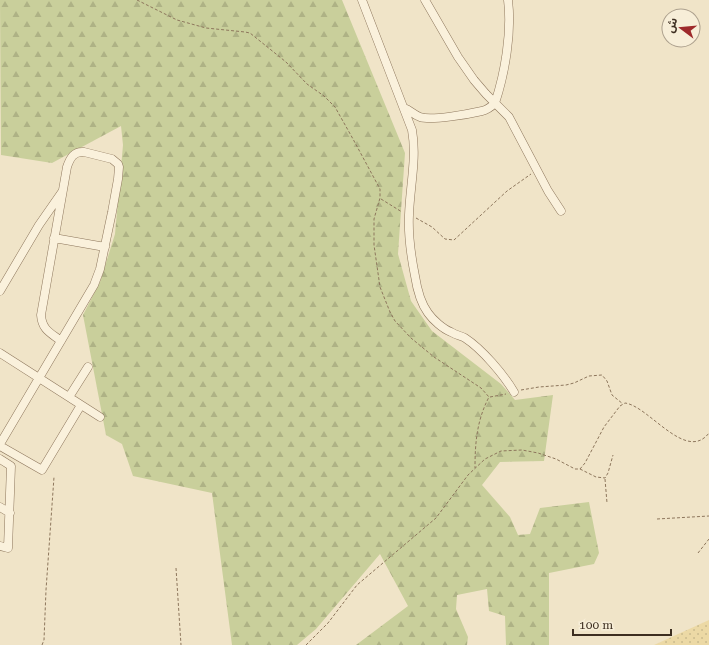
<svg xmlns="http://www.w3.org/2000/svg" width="709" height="645" font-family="'Roboto Serif','Noto Sans Arabic',serif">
<defs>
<pattern id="forest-firs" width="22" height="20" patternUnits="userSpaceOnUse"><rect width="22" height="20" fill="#c9cf9b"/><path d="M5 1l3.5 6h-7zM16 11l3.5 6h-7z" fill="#aeb285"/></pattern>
<pattern id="sand-dots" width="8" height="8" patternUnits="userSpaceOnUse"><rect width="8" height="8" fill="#ecd9a5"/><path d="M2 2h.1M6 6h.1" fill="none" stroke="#cbbb8e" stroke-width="1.8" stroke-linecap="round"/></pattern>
</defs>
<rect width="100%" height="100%" fill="#f0e4c8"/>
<!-- forest -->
<path fill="url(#forest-firs)" d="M0,0h342l63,153 -7,101 13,47 21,30 69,53 14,16 38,-5 -9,66 -44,1 -18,23 28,32 8,18 12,-1 10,-26 49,-6 10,51 -5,11 -45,9v72h-43l-1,-29 -16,-5 -2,-22 -30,6 -1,14 12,28 -1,8h-111l52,-39 -28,-52 -64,75 -19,16h-65l-20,-152 -79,-17 -11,-32 -16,-9 -23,-120 17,-33 15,-48 8,-89 -2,-19 -69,37 -51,-8z"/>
<!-- sand -->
<path fill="url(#sand-dots)" d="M709,620v25h-55z"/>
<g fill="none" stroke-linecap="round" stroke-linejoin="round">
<!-- street casing -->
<g stroke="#8d765c" stroke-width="9">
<path id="street" d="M362,0l50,130c5,28 -2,56 -3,85 -1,20 2,41 6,61 2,13 5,26 13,37 5,7 15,16 23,19 5,3 10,4 14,6 17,11 39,37 49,54
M425,0l33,57 16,23 12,14 23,23 39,74 13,20
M404,108c6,2 10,7 16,9 11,4 49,-3 62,-6 5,-1 9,-4 13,-8 10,-30 17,-71 13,-103
M54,238l51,9
M0,291l39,-66 23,-33
M0,353l100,64
M69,397l19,-30
M0,444l94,-159 6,-16 12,-57 6,-33 1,-12 -1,-3 -6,-5 -28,-7c-10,-1 -14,6 -17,15l-26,148c1,15 10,18 20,26
M0,446l42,24 39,-65
M0,459l11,7 -3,82 -8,-2
M0,507l10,6"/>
</g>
<!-- path -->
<path stroke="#8d765c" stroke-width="1" stroke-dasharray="3 2" stroke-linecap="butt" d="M137,0l40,20 29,8 39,4 5,1 36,29 21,22 17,12 11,11 18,32 27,50v9l-6,21v26l6,42 10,25 5,9 16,17 23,19 47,31 8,9c-12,23 -14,45 -14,71
M381,199l21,13
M416,218l16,9 13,12 9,1 53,-49 24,-17
M521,390l18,-3 27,-2 8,-2 15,-7 13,-1 5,6 5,14 11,9
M490,397l16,-3
M580,469l16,8 9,1 3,-5 5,-18
M605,479l2,24
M657,519l52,-3
M698,553l11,-14
M176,568l5,77
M42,645l2,-5 2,-50 8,-113
M306,645l22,-22 29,-38 79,-67 32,-43 17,-16 16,-8 21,-1 16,3 18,6 19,10h5l5,-6 19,-36 16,-21 5,-3c24,3 61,60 84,30"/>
<!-- street -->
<use href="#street" stroke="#faf1dc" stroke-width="8"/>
</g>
<!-- north arrow -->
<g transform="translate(681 28) rotate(286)"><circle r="19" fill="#f7eed8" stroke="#ada18e"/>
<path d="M0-3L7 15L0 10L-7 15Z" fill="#9e2a2b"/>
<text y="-6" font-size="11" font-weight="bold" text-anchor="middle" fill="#3d2e20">ش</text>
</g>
<!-- scale -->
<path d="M573 629v6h98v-6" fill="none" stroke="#3d2e20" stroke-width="2"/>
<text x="579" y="629" font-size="12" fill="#3d2e20" stroke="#f7eed8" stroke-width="3" paint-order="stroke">100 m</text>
</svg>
